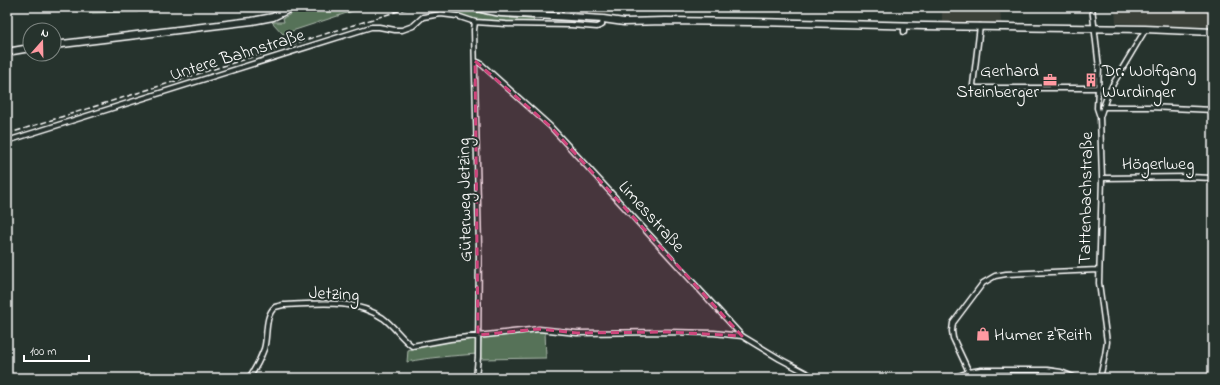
<svg xmlns="http://www.w3.org/2000/svg" width="1220" height="385" font-family="'Indie Flower',sans-serif">
<rect width="100%" height="100%" fill="#26332d"/>
<filter id="ink" filterUnits="userSpaceOnUse"><feTurbulence type="fractalNoise" baseFrequency=".025" numOctaves="2"/><feDisplacementMap in="SourceGraphic" scale="8" xChannelSelector="R" yChannelSelector="G"/><feConvolveMatrix kernelMatrix="1 2 1 2 8 2 1 2 1" color-interpolation-filters="sRGB"/></filter>
<g filter="url(#ink)">
<!-- built -->
<path fill="#3b4039" d="M575,7h33v7l-33,-1z
M942,7h58l1,16 -59,-1z
M1115,7h98v20l-97,-4z"/>
<!-- green -->
<path fill="#577258" stroke="#abb8ac" d="M47,7h91v5l-48,1z
M304,7h61l-82,27 -11,-12h12l-1,-4z
M441,7h20l27,8 24,3 22,1 -1,3 -46,-1 -14,-2z
M545,330l1,28 -66,1 1,-21 2,-2z
M469,338l7,2 1,14c-24,2 -47,3 -70,8l1,-12 20,-6z"/>
<g fill="none" stroke-linecap="round" stroke-linejoin="round">
<!-- street casing -->
<g stroke="#fff" stroke-width="7">
<path id="street" d="M1092,7l7,61 -2,40 3,9
M475,22l-1,8 5,217 -1,110 -2,21
M980,26l-7,59 2,3h124
M904,32v-6
M1212,32l1,32
M475,61l5,2 70,63 192,210 38,23 36,19
M1103,107h47l63,3
M7,141l364,-114h8l16,3h7l11,-4 10,-9 18,-3 16,2 18,6 31,2 65,1 26,2 5,-2 1,-6
M1102,178l86,-1 25,1
M969,372l-16,-34 -1,-7 1,-8 30,-40 12,-7 11,-2 92,-4
M249,378c6,-9 11,-18 15,-29 4,-12 0,-33 11,-42l8,-2c34,-1 70,-7 100,13 11,8 18,20 29,28l38,-7 89,-10 38,4 91,-1 46,1 28,3
M953,378l16,-6 12,-2h66l14,2 15,6
M1100,378l5,-23 2,-13 -8,-59 3,-105 -2,-61 6,-18 7,-15 31,-52 1,-3"/>
</g>
<!-- secondary casing -->
<g stroke="#fff" stroke-width="9">
<path id="secondary" d="M472,7l29,6 102,6 21,3 41,-1 88,1 172,4 220,3 68,3
M54,45l198,-24 21,-4 20,-10
M7,52l23,-4"/>
</g>
<!-- street -->
<use href="#street" stroke="#26332d" stroke-width="4"/>
<!-- secondary -->
<use href="#secondary" stroke="#26332d" stroke-width="6"/>
<!-- rail -->
<path stroke="#fff" stroke-width="1.5" stroke-dasharray="6 3" stroke-linecap="butt" d="M7,134l404,-127"/>
</g>
</g>
<!-- marked area -->
<path fill="#ce467c" fill-opacity="0.2" stroke="#ce467c" stroke-width="3" stroke-dasharray="8 5" stroke-linejoin="round" d="M475,61l75,65 192,210 -74,-4 -91,1 -38,-4 -61,6z"/>
<!-- icons -->
<defs>
<g id="office-bare" transform="scale(1.08)"><path d="M-6-3h4V-5.5h4V-3h4V5H-6ZM-1-4.5V-3h2v-1.5ZM-6 0V1H6V0Z" fill="#ff9aa2" stroke="#26332d" stroke-width="2.5" paint-order="stroke"/></g>
<g id="building-bare" transform="scale(1.08)"><path d="M-4-6H4V6H1V3H-1V6H-4ZM-2.5-4.3h1.7v1.8h-1.7ZM.8-4.3h1.7v1.8H.8ZM-2.5-1h1.7V.8h-1.7ZM.8-1h1.7V.8H.8Z" fill="#ff9aa2" stroke="#26332d" stroke-width="2.5" paint-order="stroke"/></g>
<g id="shop-bare" transform="scale(1.08)"><path d="M-5-2.5h2.3a2.7 3.5 0 0 1 5.4 0H5L5.5 6h-11ZM-1.5-2.5h3a1.5 2.3 0 0 0-3 0Z" fill="#ff9aa2" stroke="#26332d" stroke-width="2.5" paint-order="stroke"/></g>
</defs>
<g fill-rule="evenodd">
<use href="#office-bare" x="1050" y="80"/>
<use href="#building-bare" x="1091" y="80"/>
<use href="#shop-bare" x="983" y="334"/>
</g>
<g text-anchor="middle" stroke-width="4" stroke-linejoin="round" paint-order="stroke">
<!-- street labels -->
<g font-size="18" fill="#fff" stroke="#26332d">
<text transform="translate(237 54) rotate(-17)" y="6">Untere Bahnstraße</text>
<text x="1158" y="169">Högerlweg</text>
<text transform="translate(1085 198) rotate(-89)" y="6">Tattenbachstraße</text>
<text transform="translate(464 200) rotate(-91)" y="6">Güterweg Jetzing</text>
<text transform="translate(652 216) rotate(48)" y="6">Limesstraße</text>
<text transform="translate(334 293) rotate(3)" y="6">Jetzing</text>
</g>
<!-- poi labels -->
<g font-size="18" fill="#fff" stroke="#26332d" text-anchor="start">
<text x="1039" y="76" text-anchor="end">Gerhard<tspan x="1039" dy="21">Steinberger</tspan></text>
<text x="1102" y="76">Dr. Wolfgang<tspan x="1102" dy="21">Wurdinger</tspan></text>
<text x="994" y="340">Humer z'Reith</text>
</g>
</g>
<!-- margin -->
<rect width="1220" height="385" fill="none" stroke="#26332d" stroke-width="24"/>
<rect x="12" y="12" width="1196" height="361" fill="none" stroke="#fff" stroke-width="1.5" filter="url(#ink)"/>
<!-- north arrow -->
<g transform="translate(42 42) rotate(20)"><circle r="19" fill="#26332d" stroke="#7d8581"/>
<path d="M0-3L7 15L0 10L-7 15Z" fill="#ff9aa2"/>
<text y="-6" font-size="11" font-weight="bold" text-anchor="middle" fill="#ffffff">N</text>
</g>
<!-- scale -->
<path d="M24 355v6h65v-6" fill="none" stroke="#ffffff" stroke-width="2"/>
<text x="30" y="355" font-size="12" fill="#ffffff" stroke="#26332d" stroke-width="3" paint-order="stroke">100 m</text>
</svg>
